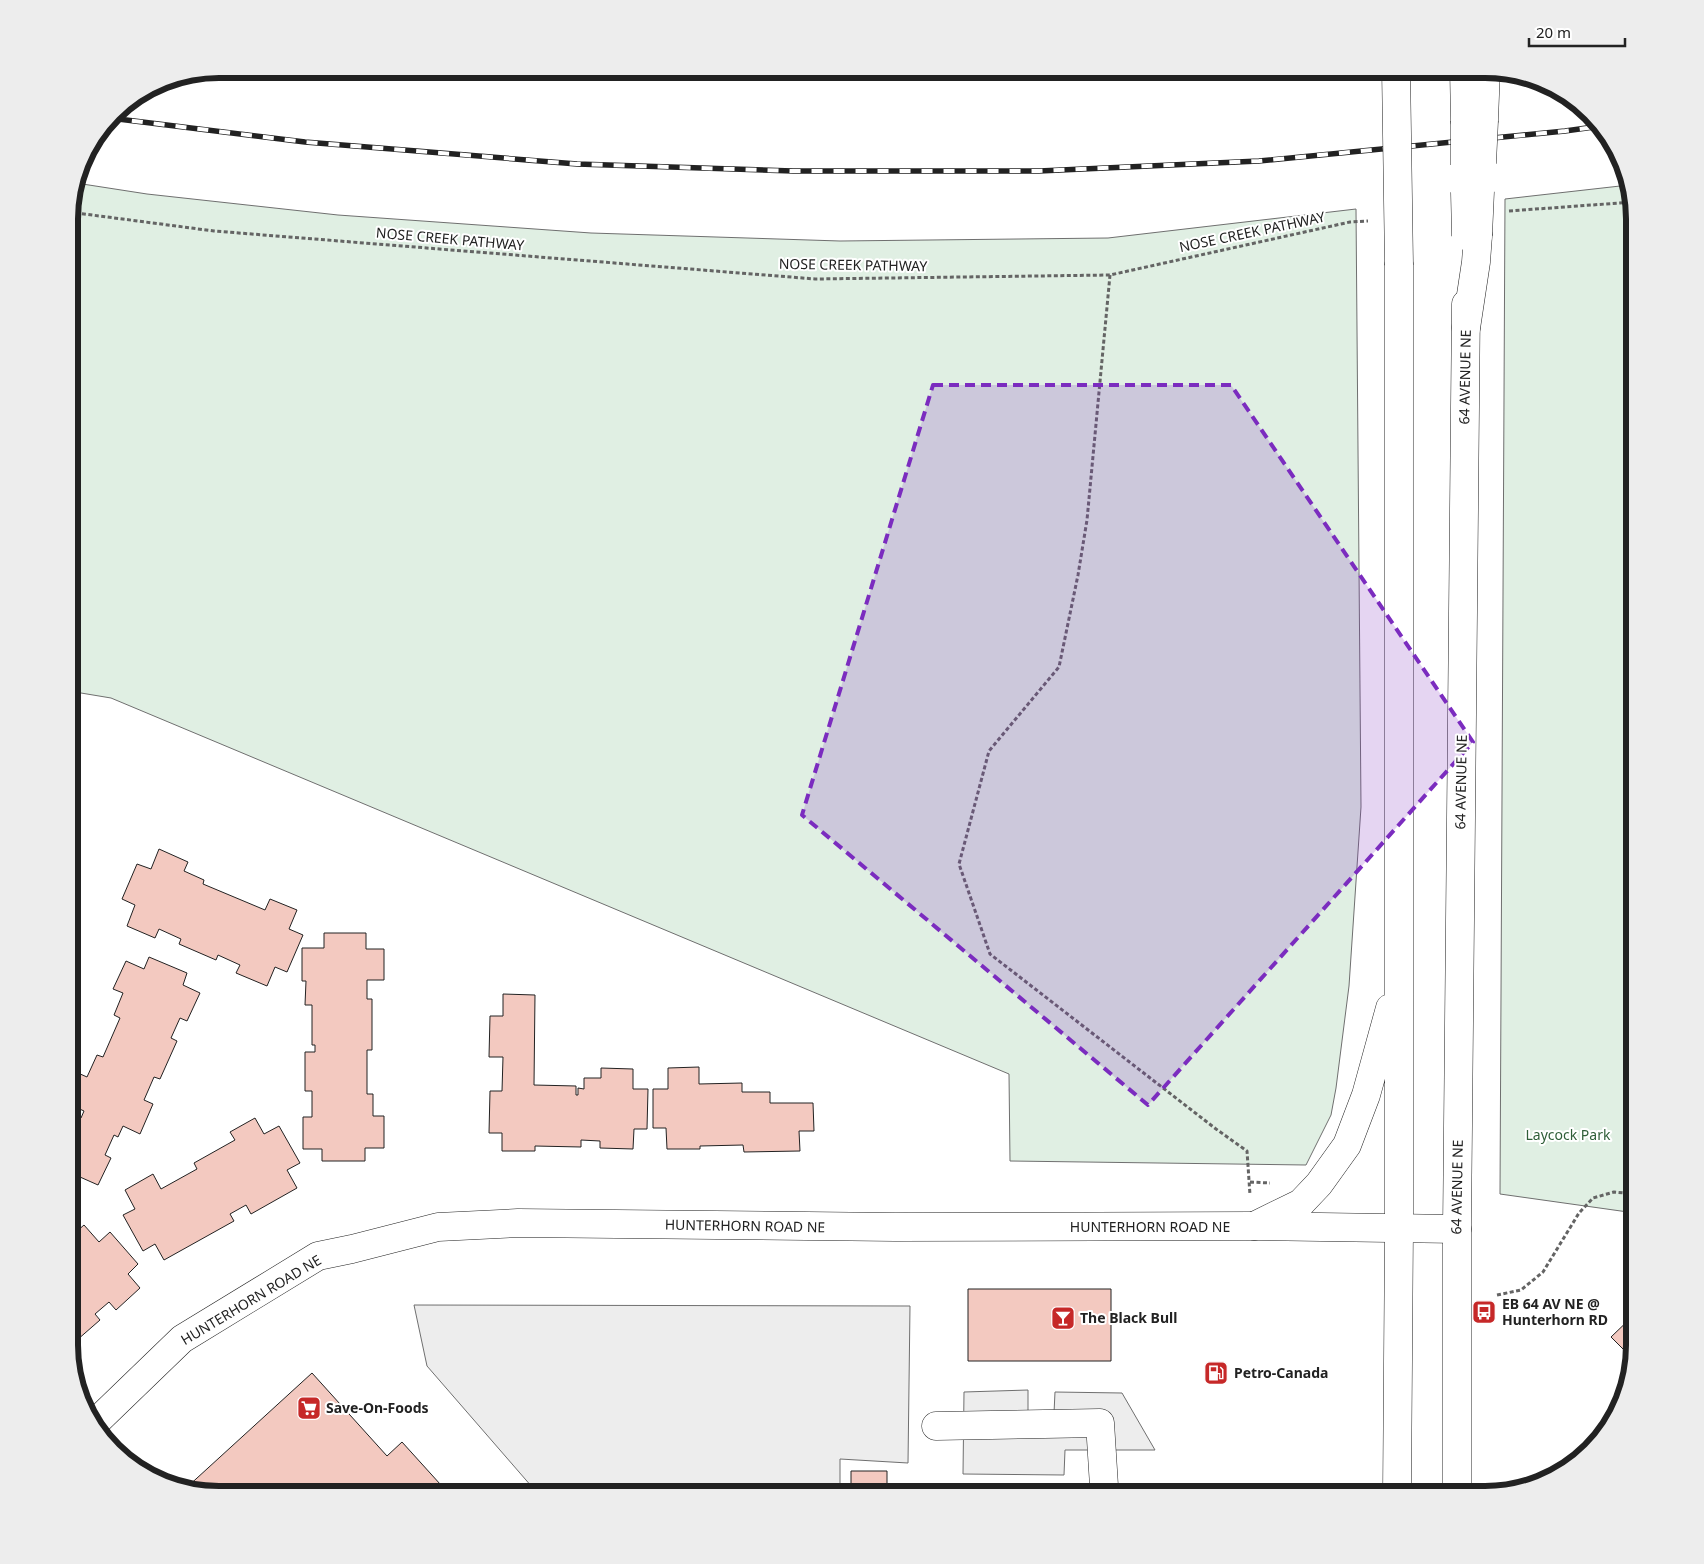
<svg xmlns="http://www.w3.org/2000/svg" width="1704" height="1564" font-family="'Noto Sans',sans-serif">
<rect width="100%" height="100%" fill="#fff"/>
<!-- green -->
<path fill="#e0efe3" stroke="#6f6f6f" d="M76,183l71,11 191,21 253,18 249,8 268,-3 248,-29 5,598 -12,179 -13,102 -5,27 -25,50 -296,-4 -1,-87 -898,-376 -42,-7v-483z
M1629,185l6,24v1004l-135,-19 5,-995z"/>
<!-- parking -->
<path fill="#ededed" stroke="#6f6f6f" d="M414,1305l496,1 -2,157 -68,-4v36h-301l-112,-129z
M1028,1390v25l26,-2 1,-21 67,1 33,57h-90l-1,25 -101,-1 1,-82z"/>
<!-- building -->
<path fill="#f3c9c0" stroke="#222" d="M159,849l29,13 -4,9 20,9 -1,4 62,26 5,-11 27,11 -8,19 14,6 -16,37 -12,-5 -8,19 -31,-13 4,-8 -22,-10 -2,5 -37,-16 2,-5 -22,-10 -4,9 -28,-12 8,-21 -13,-6 15,-35 14,5z
M324,933h42v16h18v31h-17v19h5v51h-5v44h6v22h11v32h-19v13h-43v-12h-19v-32h9v-26h-7v-39h10v-7h-3v-40h-7l1,-24h-4v-33h22z
M149,957l38,16 -4,12 17,8 -13,28 -7,-3 -9,20 6,3 -17,38 -6,-2 -10,23 9,4 -13,30 -17,-8 -5,11 -4,-2 -9,20 6,3 -13,27 -18,-8 -6,13 -5,-2v-75l12,5 3,-7 -15,-7v-10l9,-21 9,4 10,-22 6,2 17,-39 -6,-3 9,-22 -10,-4 13,-28 18,8z
M503,994l32,1 -1,90 42,1v9h2v-7l6,1v-11h17v-10l32,1v20h15l-1,40h-13l-1,20 -33,-1v-7l-19,-1v7l-46,-1v5h-33v-18h-13l1,-42h12l1,-34h-14l1,-41h13z
M699,1067v17l43,-1v9h28v11h43l1,28h-15l1,20 -56,1 -1,-7 -43,1v3h-33l-1,-21h-13v-39h15v-21z
M255,1118l9,16 15,-8 21,37 -13,7 10,18 -46,26 -5,-9 -16,9 4,7 -70,39 -9,-16 -12,7 -20,-36 12,-6 -10,-19 28,-16 8,15 36,-20 -3,-6 41,-23 -5,-8z
M84,1225l15,17 11,-10 28,32 -10,10 12,14 -24,22 -7,-8 -14,12 5,6 -31,27v-109z
M968,1289h143v72h-143z
M1635,1314v32l-2,13 -22,-22z
M312,1373l75,83 15,-14 48,53h-232l-33,-6z
M851,1471h36v24h-36z"/>
<g fill="none" stroke-linecap="round" stroke-linejoin="round">
<!-- minor casing -->
<g stroke="#222" stroke-width="29">
<path id="minor" d="M94,1424l88,-85 136,-83 34,-7 86,-22 80,-4 377,4 359,-1 203,3
M936,1426l164,-3 4,63"/>
</g>
<!-- major casing -->
<g stroke="#222" stroke-width="29">
<path id="major" d="M1464,69l1,52
M1254,1226l47,-23 18,-19 28,-39 19,-50 24,-87
M1397,1495l2,-267v-963
M1457,1495v-266l9,-925"/>
</g>
<!-- highway casing -->
<g stroke="#222" stroke-width="29">
<path id="highway" d="M1484,120l2,-51
M1466,328l10,-66 2,-27"/>
</g>
<!-- path -->
<path stroke="#646464" stroke-width="3" stroke-dasharray="4 2.5" stroke-linecap="butt" d="M1509,211l124,-9
M69,212l145,19 601,48 295,-4 240,-53 18,-1
M1110,275l-23,245 -9,55 -19,92 -70,84 -30,113 31,90 226,175 31,22 3,44
M1250,1182l20,1
M1497,1295l24,-5 22,-18 36,-59 14,-15 21,-6 21,2"/>
<!-- minor -->
<use href="#minor" stroke="#fff" stroke-width="28"/>
<!-- major -->
<use href="#major" stroke="#fff" stroke-width="28"/>
<!-- highway -->
<use href="#highway" stroke="#fff" stroke-width="28"/>
<!-- rail casing -->
<g stroke="#222" stroke-width="5.5">
<path id="rail" d="M110,118l195,24 272,22 216,7h246l220,-10 306,-30 36,-5"/>
</g>
<!-- rail -->
<use href="#rail" stroke="#fff" stroke-width="4" stroke-dasharray="11" stroke-linecap="butt"/>
<!-- major-bridge casing -->
<g stroke="#222" stroke-width="29" stroke-linecap="butt">
<path id="major-bridge" d="M1396,69l3,196
M1465,121v44
M1465,192l1,44"/>
</g>
<!-- highway-bridge casing -->
<g stroke="#222" stroke-width="29" stroke-linecap="butt">
<path id="highway-bridge" d="M1482,163l2,-43
M1478,235l2,-44"/>
</g>
<!-- major-bridge -->
<use href="#major-bridge" stroke="#fff" stroke-width="28"/>
<!-- highway-bridge -->
<use href="#highway-bridge" stroke="#fff" stroke-width="28"/>
</g>
<!-- marked area -->
<path fill="#7b2cbf" fill-opacity="0.2" stroke="#7b2cbf" stroke-width="4" stroke-dasharray="10 6" stroke-linejoin="round" d="M933,385h298l242,357 -325,363 -346,-290z"/>
<!-- icons -->
<defs>
<g id="bus-square" transform="scale(1.25)"><rect x="-9" y="-9" width="18" height="18" rx="4" fill="#c62828" stroke="#fff"/><path d="M-5-6H5V4H4V6H2V4H-2V6H-4V4H-5ZM-3.5-4V0h7V-4ZM-3.5 1.2v1.5H-2V1.2ZM2 1.2v1.5H3.5V1.2Z" fill="#fff"/></g>
<g id="bar-square" transform="scale(1.25)"><rect x="-9" y="-9" width="18" height="18" rx="4" fill="#c62828" stroke="#fff"/><path d="M-6-5H6L.8 .8V4.5H3.5V6h-7V4.5H-.8V.8Z" fill="#fff"/></g>
<g id="fuel-square" transform="scale(1.25)"><rect x="-9" y="-9" width="18" height="18" rx="4" fill="#c62828" stroke="#fff"/><path d="M-5.5-6h7V0h2V4h1.3V-2.5L3-4.5l.8-.8L6-3V5H2.5V1h-1V6h-7ZM-4.2-4.7v3.2H.2V-4.7Z" fill="#fff"/></g>
<g id="supermarket-square" transform="scale(1.25)"><rect x="-9" y="-9" width="18" height="18" rx="4" fill="#c62828" stroke="#fff"/><path d="M-6-5.5h2.5l.6 2H6L4.5 2H-2.5L-4.4-4H-6ZM-1.5 3.2a1.3 1.3 0 1 0 .1 0ZM3 3.2a1.3 1.3 0 1 0 .1 0Z" fill="#fff"/></g>
</defs>
<g fill-rule="evenodd">
<use href="#bus-square" x="1484" y="1312"/>
<use href="#bar-square" x="1063" y="1318"/>
<use href="#fuel-square" x="1216" y="1373"/>
<use href="#supermarket-square" x="309" y="1408"/>
</g>
<g text-anchor="middle" stroke-width="4" stroke-linejoin="round" paint-order="stroke">
<!-- street labels -->
<g font-size="14" fill="#222" stroke="#fff">
<text transform="translate(1252 232) rotate(-12)" y="5">NOSE CREEK PATHWAY</text>
<text transform="translate(450 239) rotate(5)" y="5">NOSE CREEK PATHWAY</text>
<text transform="translate(853 265) rotate(1)" y="5">NOSE CREEK PATHWAY</text>
<text transform="translate(1465 377) rotate(-89)" y="5">64 AVENUE NE</text>
<text transform="translate(1461 782) rotate(-89)" y="5">64 AVENUE NE</text>
<text transform="translate(1457 1187) rotate(-89)" y="5">64 AVENUE NE</text>
<text transform="translate(745 1226) rotate(1)" y="5">HUNTERHORN ROAD NE</text>
<text x="1150" y="1232">HUNTERHORN ROAD NE</text>
<text transform="translate(251 1300) rotate(-31)" y="5">HUNTERHORN ROAD NE</text>
</g>
<!-- park labels -->
<g font-size="14" fill="#2f5e38" stroke="#fff">
<text x="1568" y="1140">Laycock Park</text>
</g>
<!-- poi labels -->
<g font-size="14" font-weight="bold" fill="#222" stroke="#fff" text-anchor="start">
<text x="1502" y="1309">EB 64 AV NE @<tspan x="1502" dy="16">Hunterhorn RD</tspan></text>
<text x="1080" y="1323">The Black Bull</text>
<text x="1234" y="1378">Petro-Canada</text>
<text x="326" y="1413">Save-On-Foods</text>
</g>
</g>
<!-- crop -->
<path d="M0 0H1704V1564H0ZM219 78H1485A141 141 0 0 1 1626 219V1345A141 141 0 0 1 1485 1486H219A141 141 0 0 1 78 1345V219A141 141 0 0 1 219 78Z" fill="#ededed" fill-rule="evenodd"/>
<path fill="none" stroke="#222" stroke-width="6" d="M219 78H1485A141 141 0 0 1 1626 219V1345A141 141 0 0 1 1485 1486H219A141 141 0 0 1 78 1345V219A141 141 0 0 1 219 78Z"/>
<!-- scale -->
<path d="M1529 38v8h96v-8" fill="none" stroke="#222222" stroke-width="2.5"/>
<text x="1536" y="38" font-size="15" fill="#222222" stroke="#ffffff" stroke-width="4" paint-order="stroke">20 m</text>
</svg>
